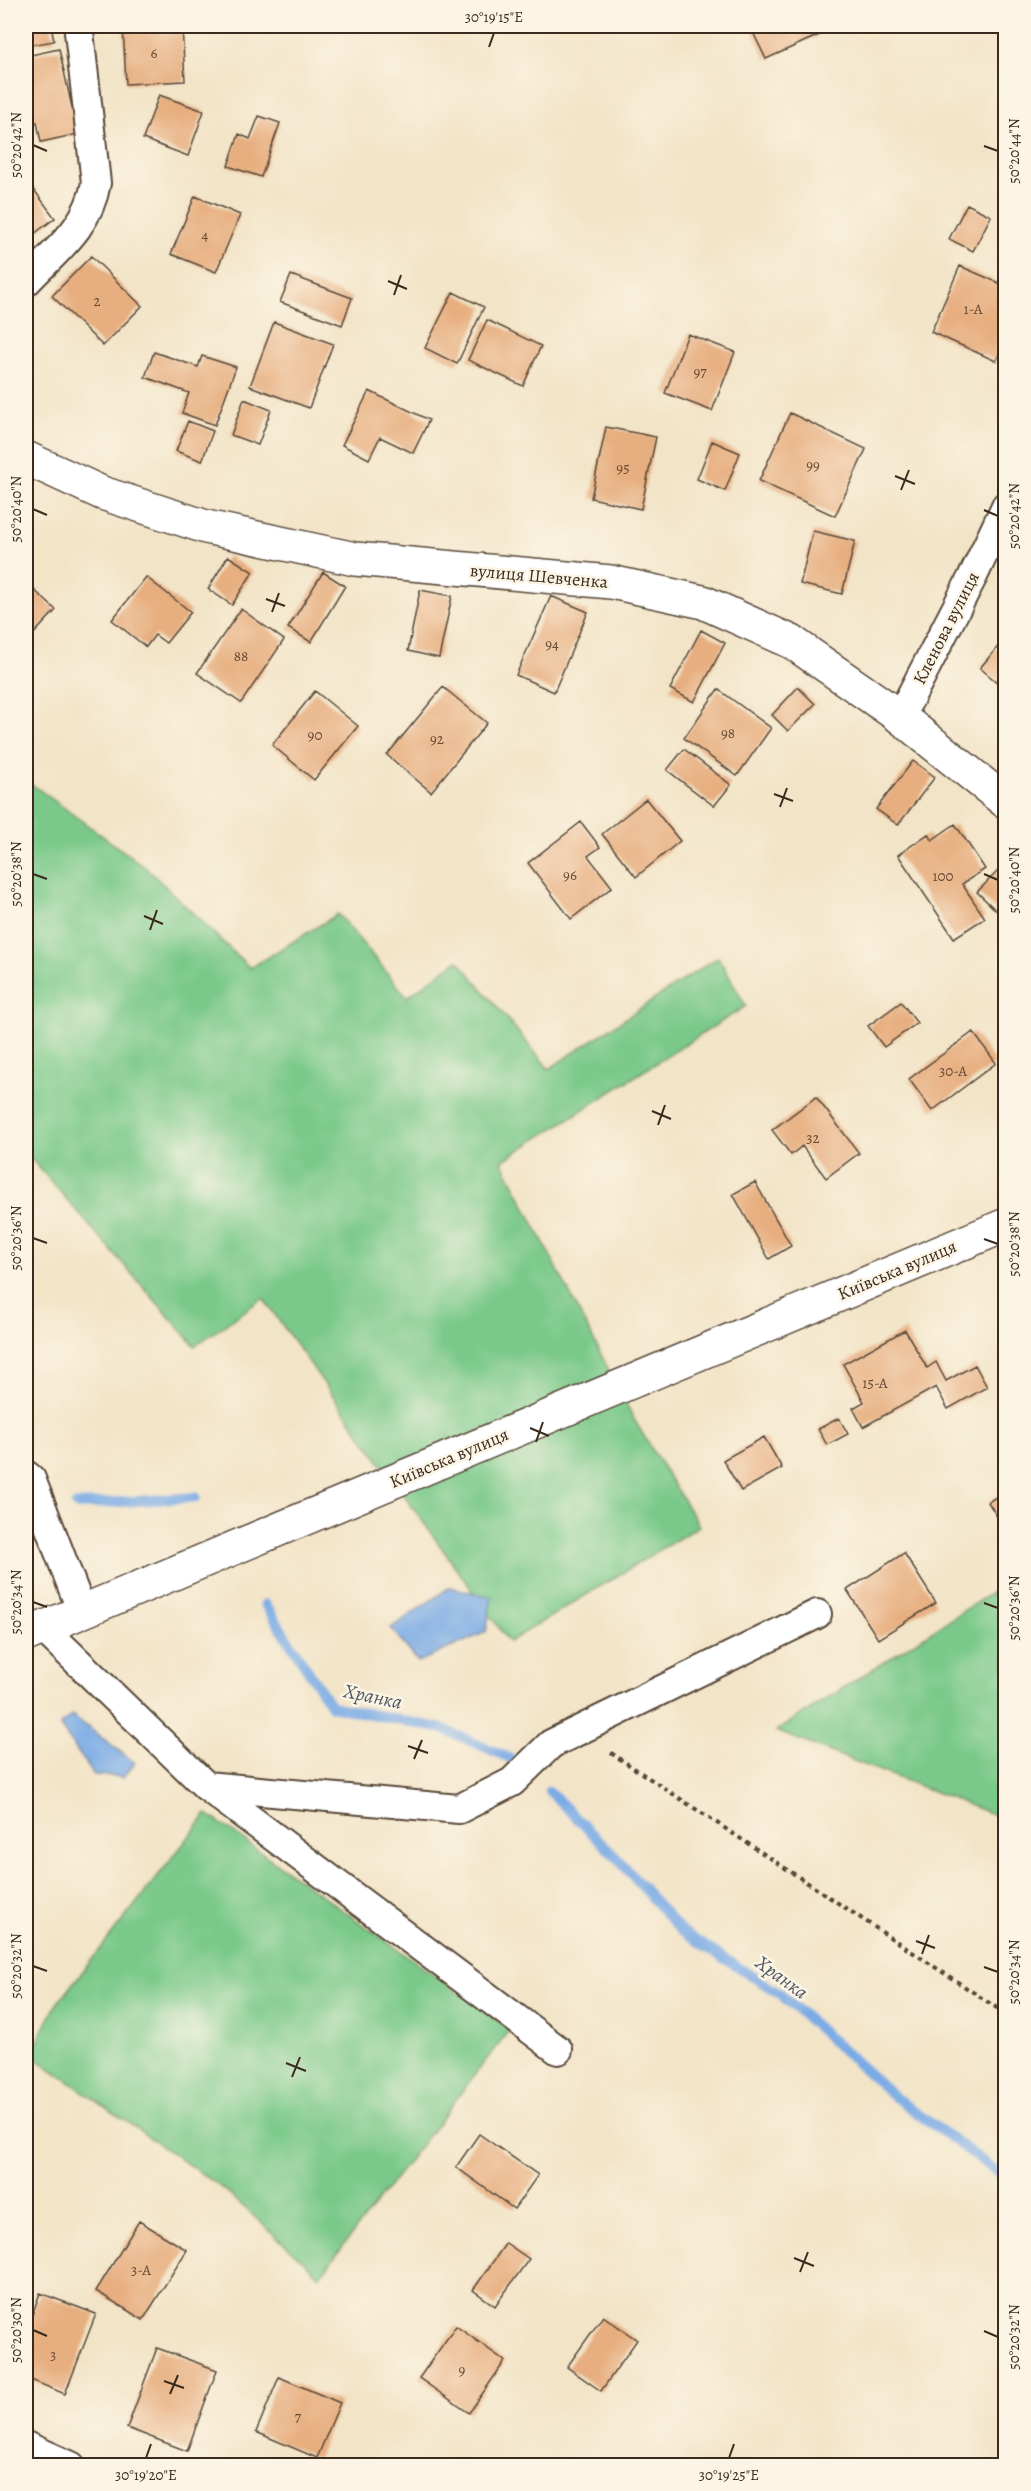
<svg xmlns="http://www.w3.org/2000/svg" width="1031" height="2491" font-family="Alegreya,serif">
<rect width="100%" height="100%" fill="#fcf5e5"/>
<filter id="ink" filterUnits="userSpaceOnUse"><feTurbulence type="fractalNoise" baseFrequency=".0167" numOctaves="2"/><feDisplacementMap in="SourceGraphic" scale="12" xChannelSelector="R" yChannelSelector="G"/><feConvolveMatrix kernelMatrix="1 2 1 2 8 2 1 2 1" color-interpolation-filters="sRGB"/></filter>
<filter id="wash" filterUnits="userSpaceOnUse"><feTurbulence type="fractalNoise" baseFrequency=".008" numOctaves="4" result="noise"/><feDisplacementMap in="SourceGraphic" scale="24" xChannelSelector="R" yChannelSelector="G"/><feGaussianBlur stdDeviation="1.35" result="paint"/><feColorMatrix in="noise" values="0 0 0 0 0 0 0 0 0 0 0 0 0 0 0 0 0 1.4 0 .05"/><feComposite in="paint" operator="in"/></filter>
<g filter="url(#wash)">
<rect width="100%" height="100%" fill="#f2e4c7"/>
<!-- green -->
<path fill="#7ac98a" stroke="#5a7a54" stroke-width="1.5" d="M26,780l119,87 105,101 88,-54 69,83 51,-37 91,109 169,-112 28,49 -244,155 134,262 63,103 -190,116 -246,-344 -68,48 -169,-193z
M1005,1584v235l-229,-88z
M207,1814l303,215 -190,247 -94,-85 -195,-136 25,-50z"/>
<!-- water -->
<path fill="#7aabe5" stroke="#5a6a82" stroke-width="1.5" d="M450,1587l42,10 -6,35 -68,30 -27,-34z
M72,1715l63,48 -11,14 -30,-2 -34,-49z"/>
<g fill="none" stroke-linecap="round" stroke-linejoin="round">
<!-- stream -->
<path stroke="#7aabe5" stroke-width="10" d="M76,1505l120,-8
M265,1604l66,102 112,23 78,34
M549,1791l67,66 65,74 99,63 116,104 110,80"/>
</g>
<g id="blocks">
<!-- building -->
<path fill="#e7ae7f" d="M27,26h24l3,15 -23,4z
M123,26h59l3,55 -59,3z
M750,26h65l4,9 -53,24z
M59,49l19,85 -37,8 -4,-20 -8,2 -3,-14v-54z
M159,95l45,16 -16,45 -45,-17z
M259,116l21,7 -19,54 -33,-11 11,-32 11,5z
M26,179l29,39 -21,16 -8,-11z
M195,196l45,19 -24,57 -45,-18z
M967,204l24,12 -18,35 -24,-12z
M91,256l51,50 -39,40 -51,-50z
M960,266l46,20v54l-10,21 -65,-29z
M291,275l61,23 -10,27 -62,-23z
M453,292l31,15 -27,57 -32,-16z
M487,320l54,26 -18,40 -55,-26z
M274,322l59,22 -24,64 -59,-22z
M688,334l47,18 -23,59 -47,-18z
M154,352l44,15 4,-11 34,11 -21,58 -33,-12 7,-20 -44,-16z
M369,391l60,29 -16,33 -33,-16 -11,22 -27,-14z
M244,399l27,11 -13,35 -27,-10z
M790,413l76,36 -31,67 -76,-35z
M188,421l25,10 -11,30 -26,-10z
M606,427l50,10 -15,72 -50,-11z
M712,441l28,12 -15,38 -28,-12z
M813,531l42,10 -13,53 -42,-10z
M228,556l25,16 -21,33 -24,-16z
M323,572l22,14 -34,56 -23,-14z
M146,577l45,35 -25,31 -11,-8 -9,12 -34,-27z
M32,588l24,22 -30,32v-47z
M420,590l32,6 -13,62 -31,-7z
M551,596l37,16 -34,80 -38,-17z
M241,609l43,31 -43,63 -44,-30z
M701,630l24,13 -31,59 -24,-13z
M1006,637v39l-7,8 -19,-16z
M443,687l44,36 -56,69 -44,-37z
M798,687l17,17 -27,27 -16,-16z
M718,689l53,39 -34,48 -53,-38z
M315,691l43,35 -44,54 -42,-35z
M684,749l47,36 -17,21 -47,-36z
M913,761l22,16 -37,48 -22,-16z
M646,799l34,42 -44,36 -34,-43z
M581,822l19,25 -12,9 24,31 -41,32 -43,-56z
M955,824l30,45 -23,15 23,34 -31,20 -56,-83 30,-21 4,6z
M1006,863v57l-29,-28z
M901,1002l16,21 -33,24 -16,-21z
M973,1032l23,31 -64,48 -23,-32z
M816,1097l43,56 -33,25 -24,-32 -11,9 -19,-25z
M755,1182l36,64 -22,13 -36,-65z
M905,1330l22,38 9,-6 10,19 29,-16 12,22 -39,22 -12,-22 -73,40 -10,-19 11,-6 -21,-38z
M839,1418l9,16 -21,11 -9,-16z
M764,1437l18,31 -41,23 -18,-31z
M1006,1491v40l-18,-29z
M904,1553l32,50 -58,36 -31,-49z
M479,2134l59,41 -24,34 -58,-42z
M139,2221l48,29 -44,70 -47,-29z
M506,2243l23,16 -34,47 -22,-16z
M40,2293l56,21 -31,80 -39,-16v-46z
M603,2316l34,24 -36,51 -34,-24z
M456,2326l49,35 -36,52 -50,-35z
M157,2348l60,22 -30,81 -60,-23z
M279,2377l61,26 -23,55 -61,-26z"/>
</g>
</g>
<g filter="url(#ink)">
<use href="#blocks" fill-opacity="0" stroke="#564637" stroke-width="1.5"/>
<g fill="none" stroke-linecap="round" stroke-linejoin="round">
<!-- street casing -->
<g stroke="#564637" stroke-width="32">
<path id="street" d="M26,282c30,-32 62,-54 70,-99l-17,-151
M900,717l74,-143 32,-68
M26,1475l5,4 51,133
M43,1628l163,158 352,264
M206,1786l253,23 53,-27 39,-38 266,-130
M26,2446l45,20"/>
</g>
<!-- secondary casing -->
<g stroke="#564637" stroke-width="36">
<path id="secondary" d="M26,458l76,35 104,34 149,32 256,23 92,20 89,40 108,75 106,85
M26,1635l980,-410"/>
</g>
<!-- path -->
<path stroke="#564637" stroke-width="4" stroke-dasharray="4.5 4.5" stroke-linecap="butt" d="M611,1753l395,261"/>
<!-- street -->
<use href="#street" stroke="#fff" stroke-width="28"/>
<!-- secondary -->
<use href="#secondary" stroke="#fff" stroke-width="33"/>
</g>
</g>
<!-- ticks -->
<path fill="none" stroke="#3b2a1e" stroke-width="2" d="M489,47l5,-14M33,145l14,6M984,146l14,5M388,281l19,8M394,295l7,-20M895,476l20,8M901,490l8,-20M33,509l14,6M984,510l14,6M266,599l19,7M272,612l7,-19M774,794l19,7M780,807l7,-19M33,874l14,5M984,874l14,6M144,916l19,8M150,930l7,-20M652,1111l19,8M658,1125l7,-20M33,1238l14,5M984,1239l14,5M530,1428l19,8M536,1442l7,-20M33,1602l14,5M984,1603l14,5M408,1746l20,7M414,1759l8,-19M916,1941l19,7M922,1954l7,-19M33,1966l14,5M984,1967l14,5M286,2063l20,8M292,2077l8,-20M794,2258l20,8M800,2272l8,-20M33,2330l14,6M984,2331l14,6M164,2381l20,7M170,2394l8,-19M146,2458l5,-14M729,2458l5,-14"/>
<g text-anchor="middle" stroke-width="5" stroke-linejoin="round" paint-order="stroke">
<!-- number labels -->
<g font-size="15" fill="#664b36">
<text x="154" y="58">6</text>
<text x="205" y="240">4</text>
<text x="97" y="306">2</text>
<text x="973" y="314">1-А</text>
<text x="700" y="377">97</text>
<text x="813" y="470">99</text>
<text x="623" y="473">95</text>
<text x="552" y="649">94</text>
<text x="241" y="661">88</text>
<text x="728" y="738">98</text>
<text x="315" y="740">90</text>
<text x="437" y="744">92</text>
<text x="570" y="880">96</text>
<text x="943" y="881">100</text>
<text x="953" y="1076">30-А</text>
<text x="813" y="1143">32</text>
<text x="875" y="1388">15-А</text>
<text x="141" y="2275">3-А</text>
<text x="53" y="2360">3</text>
<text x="462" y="2375">9</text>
<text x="298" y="2422">7</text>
</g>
<!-- street labels -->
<g font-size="18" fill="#3b2a1e" stroke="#fcf5e5">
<text transform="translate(539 576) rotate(5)" y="6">вулиця Шевченка</text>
<text transform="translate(946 628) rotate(-63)" y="6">Кленова вулиця</text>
<text transform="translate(897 1270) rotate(-23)" y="6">Київська вулиця</text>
<text transform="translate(449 1458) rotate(-23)" y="6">Київська вулиця</text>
</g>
<!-- water labels -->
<g font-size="20" font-style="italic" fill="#515764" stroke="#fcf5e5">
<text transform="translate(373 1696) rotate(12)" y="7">Хранка</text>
<text transform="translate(782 1977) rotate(36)" y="7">Хранка</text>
</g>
</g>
<!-- margin -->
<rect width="1031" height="2491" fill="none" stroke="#fcf5e5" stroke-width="66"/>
<rect x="33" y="33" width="965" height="2425" fill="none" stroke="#3b2a1e" stroke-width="2"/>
<g font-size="15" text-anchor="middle" fill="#3b2a1e">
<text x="494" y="22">30°19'15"E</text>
<text transform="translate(16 145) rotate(-90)" y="5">50°20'42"N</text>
<text transform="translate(1014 151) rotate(-90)" y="5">50°20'44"N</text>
<text transform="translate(16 509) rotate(-90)" y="5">50°20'40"N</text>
<text transform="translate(1014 516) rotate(-90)" y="5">50°20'42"N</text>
<text transform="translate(16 874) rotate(-90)" y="5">50°20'38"N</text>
<text transform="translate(1014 880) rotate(-90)" y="5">50°20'40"N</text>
<text transform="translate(16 1238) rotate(-90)" y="5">50°20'36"N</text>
<text transform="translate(1014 1244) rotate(-90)" y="5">50°20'38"N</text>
<text transform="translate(16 1602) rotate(-90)" y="5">50°20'34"N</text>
<text transform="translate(1014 1608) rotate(-90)" y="5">50°20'36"N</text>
<text transform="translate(16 1966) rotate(-90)" y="5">50°20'32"N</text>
<text transform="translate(1014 1972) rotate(-90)" y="5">50°20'34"N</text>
<text transform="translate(16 2330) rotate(-90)" y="5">50°20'30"N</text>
<text transform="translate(1014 2337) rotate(-90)" y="5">50°20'32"N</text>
<text x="146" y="2480">30°19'20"E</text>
<text x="729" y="2480">30°19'25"E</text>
</g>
</svg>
